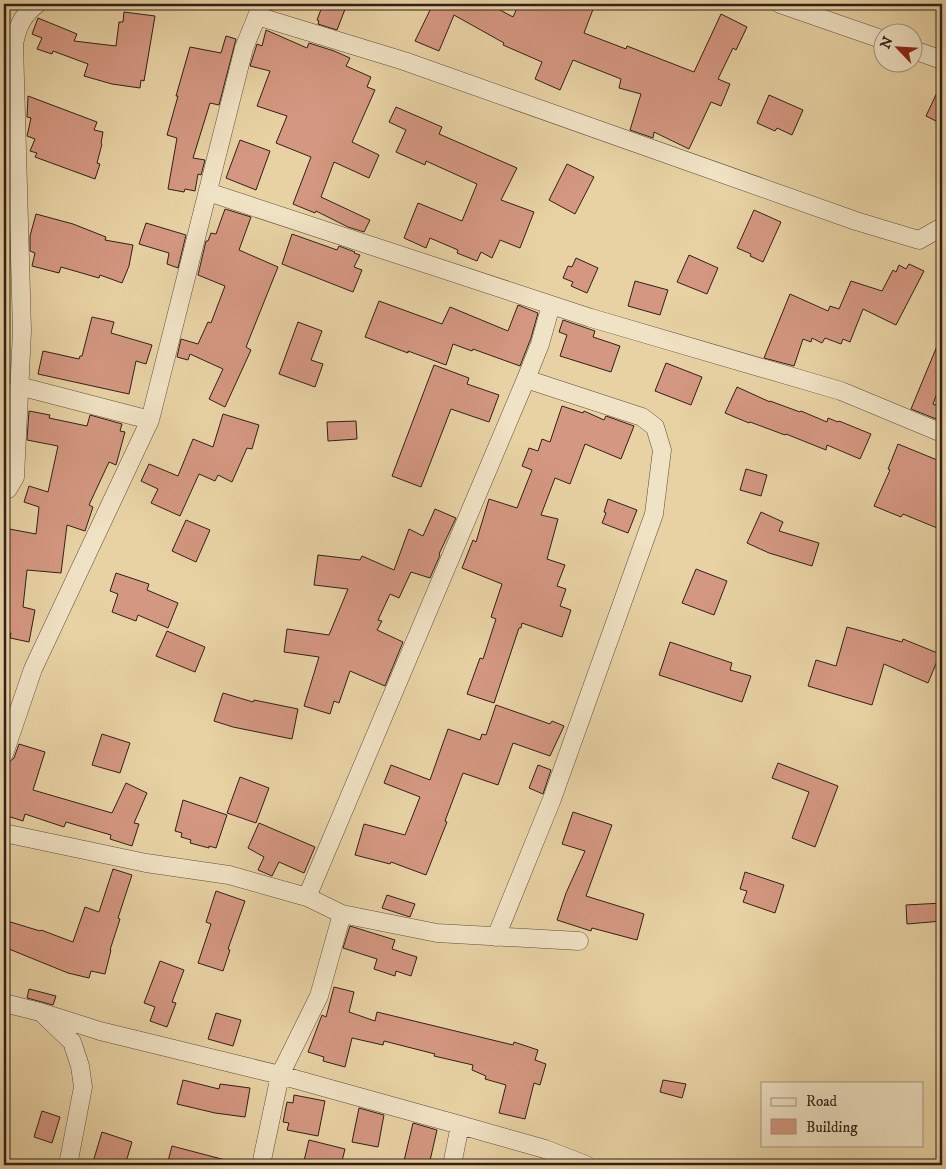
<svg xmlns="http://www.w3.org/2000/svg" width="946" height="1169" font-family="'IM FELL DW Pica',serif">
<rect width="100%" height="100%" fill="#e8d2a4"/>
<filter id="stains"><feTurbulence type="fractalNoise" baseFrequency=".004" numOctaves="4"/><feColorMatrix values="0 0 0 0 .2 0 0 0 0 .09 0 0 0 0 .02 0 0 0 .5 -.17"/></filter>
<radialGradient id="worn" r=".72"><stop offset=".6" stop-color="#630" stop-opacity="0"/><stop offset="1" stop-color="#630" stop-opacity=".3"/></radialGradient>
<!-- building -->
<path fill="#d49781" stroke="#302019" d="M323,4h24l-10,26 -19,-6 1,-3 -2,-1z
M433,4h56l24,13 6,-13h76l-11,29 42,16 1,-3 67,26 27,-58 26,13 -11,23 -3,-2 -15,31 12,5 -9,22 -10,-4 -22,47 -35,-17 -1,6 -23,-8 11,-36 -22,-6 2,-9 -48,-19 -13,30 -25,-11 7,-17 -39,-17 1,-2 -50,-28 -15,36 -24,-10z
M124,12l31,4 -11,65 -3,-1 -1,8 -28,-4 -28,-8 4,-12 -35,-13 -1,3 -15,-5 5,-11 -10,-4 6,-16 39,16 -3,7 42,5 3,-24h4z
M266,30l41,18 2,-5 25,8 16,7 -4,8 25,11 -4,10 8,3 -23,52 27,13 -10,23 -35,-16 -13,35 49,23 -6,12 -16,-5 -32,-16 -1,2 -22,-9 18,-47 -35,-14 11,-27 -30,-10 13,-35 -20,-5 7,-22 5,2z
M226,36l10,3 -17,66 -9,-2 -17,55 12,2 -4,15 -3,-1 -3,17 -10,-2 -1,3 -16,-3 9,-51 -10,-3 11,-39h-2l14,-49 31,6z
M942,82v42l-16,-8z
M769,95l34,15 -11,25 -15,-7 -2,3 -18,-8z
M28,96l69,26 -3,8 9,2 -2,11 1,1 -5,19 3,1 -5,15 -60,-22 2,-4 -7,-2 5,-12 -8,-3 4,-18 -4,-1z
M396,107l46,20 -3,7 78,34 -16,32 33,12 -14,36 -20,-8 -8,18 -11,-6 -4,9 -20,-8 1,-3 -28,-12 -4,10 -22,-10 14,-35 44,18 15,-37 -51,-23 -1,4 -29,-13 10,-22 -17,-8z
M240,140l30,11 -14,39 -30,-12z
M567,164l27,13 -19,37 -26,-14z
M225,209l26,8 -12,33 39,17 -32,80 5,3 -26,57 -16,-8 14,-30 -33,-15 -2,6 -11,-3 4,-18 17,5 10,-22 3,1 14,-37 -27,-11 8,-34h2l3,-8 5,1z
M754,210l27,12 -18,40 -13,-6 1,-2 -14,-6z
M36,214l37,10 33,13 -1,3 28,5 -4,21 -7,17 -22,-8 -1,3 -38,-11 -2,6 -27,-7 3,-13 -5,-2v-15z
M146,223l40,12 -8,33 -11,-4 2,-11 -30,-9z
M292,234l45,16 2,-4 16,6 -1,1 6,2 -6,12 8,3 -9,22 -71,-28z
M689,255l29,13 -11,26 -30,-12z
M576,258l22,10 -11,25 -16,-7 2,-4 -10,-4 5,-12 4,1z
M909,264l15,7 -28,54 -33,-16 -13,33 -7,-3 -2,5 -16,-6 -3,5 -10,-5 -1,4 -8,-3 -9,27 -30,-8 26,-64 38,17 2,-5 9,3 12,-28 31,10 11,-21 3,2 3,-7 7,4z
M635,281l33,9 -8,25 -32,-9z
M379,301l63,23 8,-17 58,24 10,-26 20,8 -7,25 -11,28 -47,-17 -1,2 -19,-7 -7,21 -38,-14v2l-43,-16z
M92,317l22,5 -3,11 41,12 -6,19 -10,-3 -7,33 -91,-20 5,-23 36,8 1,-3h2z
M563,320l32,11 -2,6 27,9 -9,26 -51,-16 7,-21 -8,-3z
M298,322l24,9 -11,29 12,4 -8,23 -36,-13z
M942,334v46l-9,24 8,3 -5,12 -25,-10z
M666,363l36,14 -11,28 -36,-14z
M434,365l35,13 -2,6 32,11 -10,27 -38,-13 -30,78 -29,-11z
M737,387l33,15v-1l30,11 1,-1 26,11 1,-4 10,4 1,-1 32,13 -11,25 -33,-14 -1,5 -40,-16 -1,1 -35,-13 -1,1 -24,-10z
M562,406l21,7 1,-2 20,9 2,-4 28,10 -13,33 -36,-15 -15,40 -15,-6 -14,37 17,4 -11,40 18,6 -8,21 9,3 -6,17 11,4 -9,27 -40,-14 -1,5h-2l-25,75 -27,-9 13,-36 3,1 13,-40 -5,-2 11,-33 -40,-16 11,-28 3,2 13,-43 28,9 15,-38 -10,-4 7,-18 9,3 4,-12 8,3z
M29,411l21,4 -1,3 38,8 3,-11 32,9 -2,7 5,1 -9,33 -7,-3 -20,43 4,2 -8,24 -18,-6 -6,48 -34,-3 -4,37 12,3 -6,32 -19,-4 1,-5 -7,-1v-104l32,6 3,-27 -15,-5 5,-16 19,6 10,-46 -31,-6z
M223,414l36,11 -7,24 -5,-1 -15,34 -14,-7 -3,6 -16,-7 -19,42 -29,-13 7,-14 -17,-8 8,-17 29,12 15,-37 20,8z
M356,421l1,18 -29,2 -1,-19z
M898,444l44,18v68l-39,-16 -2,3 -27,-11 16,-36 -2,-1z
M746,469l21,6 -6,21 -21,-6z
M608,499l29,11 -9,23 -26,-10 4,-10 -2,-1z
M435,509l21,9 -17,36 1,1 -10,23 -19,-6 -12,26 -9,-4 -12,26 4,1 -5,9 26,12 -18,44 -35,-15 -11,32 -5,-2 -4,13 -26,-8 15,-49 -35,-5 3,-23 42,6 19,-46 -34,-4 4,-30 42,5 2,-4 32,14 15,-41 14,7z
M761,512l22,10 -4,9 40,12 -7,23 -43,-13 -22,-10z
M186,520l24,10 -14,32 -24,-11z
M696,569l31,12 -13,34 -32,-12z
M116,573l33,11 -2,6 31,13 -10,25 -30,-13 -2,6 -24,-9 6,-18 -8,-3z
M847,627l55,15 1,-3 37,15 -12,29 -44,-19 -12,41 -64,-19 8,-26 20,6z
M167,631l38,16 -10,25 -39,-16z
M670,642l62,21 -2,7 21,6 -9,26 -83,-27z
M223,693l30,9 1,-2 44,9 -6,30 -59,-12 -19,-6z
M496,705l54,19 2,-3 12,5 -14,30 -37,-13 -15,42 -35,-12 -18,48 2,1 -21,53 -35,-13 -1,2 -35,-9 9,-31 41,11 15,-38 -36,-14 7,-18 39,15 18,-51 32,11 2,-6 4,1z
M102,734l28,9 -10,30 -28,-8z
M19,744l26,8 -12,38 79,23 14,-30 21,10 -13,30 5,1 -7,22 -22,-7 1,-4 -45,-13 -2,5 -39,-13 -2,7 -19,-6v-37l4,-15 6,-5z
M778,763l60,23 -23,61 -23,-9 17,-46 -37,-14z
M538,765l13,5 -8,24 -14,-6z
M240,777l29,11 -13,35 -29,-10z
M183,800l44,15 -11,33 -7,-2v2l-19,-5 1,-3 -10,-3 1,-4 -7,-2z
M573,812l39,13 -26,71 58,18 -7,26 -45,-12 -1,3 -34,-11 9,-27 19,-42 -23,-7z
M259,823l56,24 -11,26 -25,-11 -7,14 -14,-6 6,-13 -16,-9z
M113,869l19,6 -14,43 2,1 -10,31h1l-6,24 -14,-3 -2,7 -21,-5 -64,-26v-27l36,11 1,-1 32,12 12,-35 14,5z
M745,872l39,13 -9,28 -32,-11 4,-11 -7,-2z
M216,891l29,10 -17,48 2,1 -7,21 -25,-8 13,-39 -5,-2z
M387,895l28,9 -5,13 -28,-9z
M942,903v18l-35,3 -1,-19z
M350,926l45,14 -3,9 25,8 -6,19 -15,-5 -1,5 -21,-7 3,-10 -34,-11z
M160,961l24,9 -12,32 4,1 -9,24 -17,-6 5,-14 -11,-4z
M334,987l20,5 -5,20 26,9 2,-9 136,33 1,-3 24,8 -3,10 11,4 -6,21 -6,-2 -9,36 -26,-6 7,-28 -21,-6 1,-3 -14,-6 1,-5 -39,-9 1,-2 -51,-13 -1,4 -31,-7 -7,29 -22,-6 1,-4 -16,-5 14,-37 4,2z
M29,989l27,7 -3,9 -26,-7z
M216,1013l25,7 -8,26 -25,-7z
M183,1080l36,9 1,-5 30,4 -5,29 -30,-4 -38,-9z
M663,1080l23,4 -4,14 -22,-6z
M294,1095l31,6 -7,35 -31,-6 2,-7 -6,-1 4,-20 6,1z
M359,1108l25,7 -6,32 -26,-5z
M42,1111l18,6 -8,26 -18,-6z
M413,1123l24,7 -8,35h-26z
M102,1132l30,10 -7,23h-22l-10,-3z
M309,1140l36,9 -4,16h-38z
M172,1146l57,15 -1,4h-61z"/>
<g fill="none" stroke-linecap="round" stroke-linejoin="round">
<!-- minor casing -->
<g stroke="#5e4c3c" stroke-width="19">
<path id="minor" d="M780,4l104,36
M257,16l147,45 452,160 63,19 23,-13
M914,50l28,10
M208,192l383,126 250,73 101,42
M19,386l131,34
M4,491l4,-2 7,-12 7,-146 -8,-287c4,-19 8,-28 23,-40
M4,754l29,-85 117,-249 94,-372 18,-44
M4,833l142,30 83,12 78,22 35,17 95,19 142,8
M307,897l219,-518 14,-35 11,-39
M496,937l56,-138 102,-285 8,-64 -7,-23 -13,-10 -116,-38
M4,1003l36,9 60,19 180,44 180,50 85,24 41,16
M44,1015l28,27 8,24 3,21 -15,78
M261,1165l19,-90 39,-79 23,-82
M452,1165l8,-40"/>
</g>
<!-- minor -->
<use href="#minor" stroke="#f0e2c4" stroke-width="18"/>
</g>
<!-- margin -->
<rect width="946" height="1169" fill="none" stroke="#e8d2a4" stroke-width="20"/>
<rect x="5" y="5" width="936" height="1159" fill="none" stroke="#302019" stroke-width="2.5"/>
<rect x="10" y="10" width="926" height="1149" fill="none" stroke="#302019"/>
<!-- legend -->
<rect x="761" y="1082" width="162" height="65" fill="#f0e2c4" stroke="#a39480"/>
<rect x="771" y="1098" width="25" height="8" fill="#f0e2c4" stroke="#a39480"/>
<text x="806" y="1106" font-size="15" fill="#302019">Road</text>
<rect x="771" y="1119" width="25" height="15" fill="#d49781" stroke="#a39480"/>
<text x="806" y="1132" font-size="15" fill="#302019">Building</text>
<!-- north arrow -->
<g transform="translate(898 48) rotate(295)"><circle r="24" fill="#f0e2c4" stroke="#a39480"/>
<path d="M0-4L9 19L0 12L-9 19Z" fill="#8f2418"/>
<text y="-8" font-size="14" font-weight="bold" text-anchor="middle" fill="#302019">N</text>
</g>
<rect width="100%" height="100%" filter="url(#stains)"/>
<rect width="100%" height="100%" fill="url(#worn)"/>
</svg>
